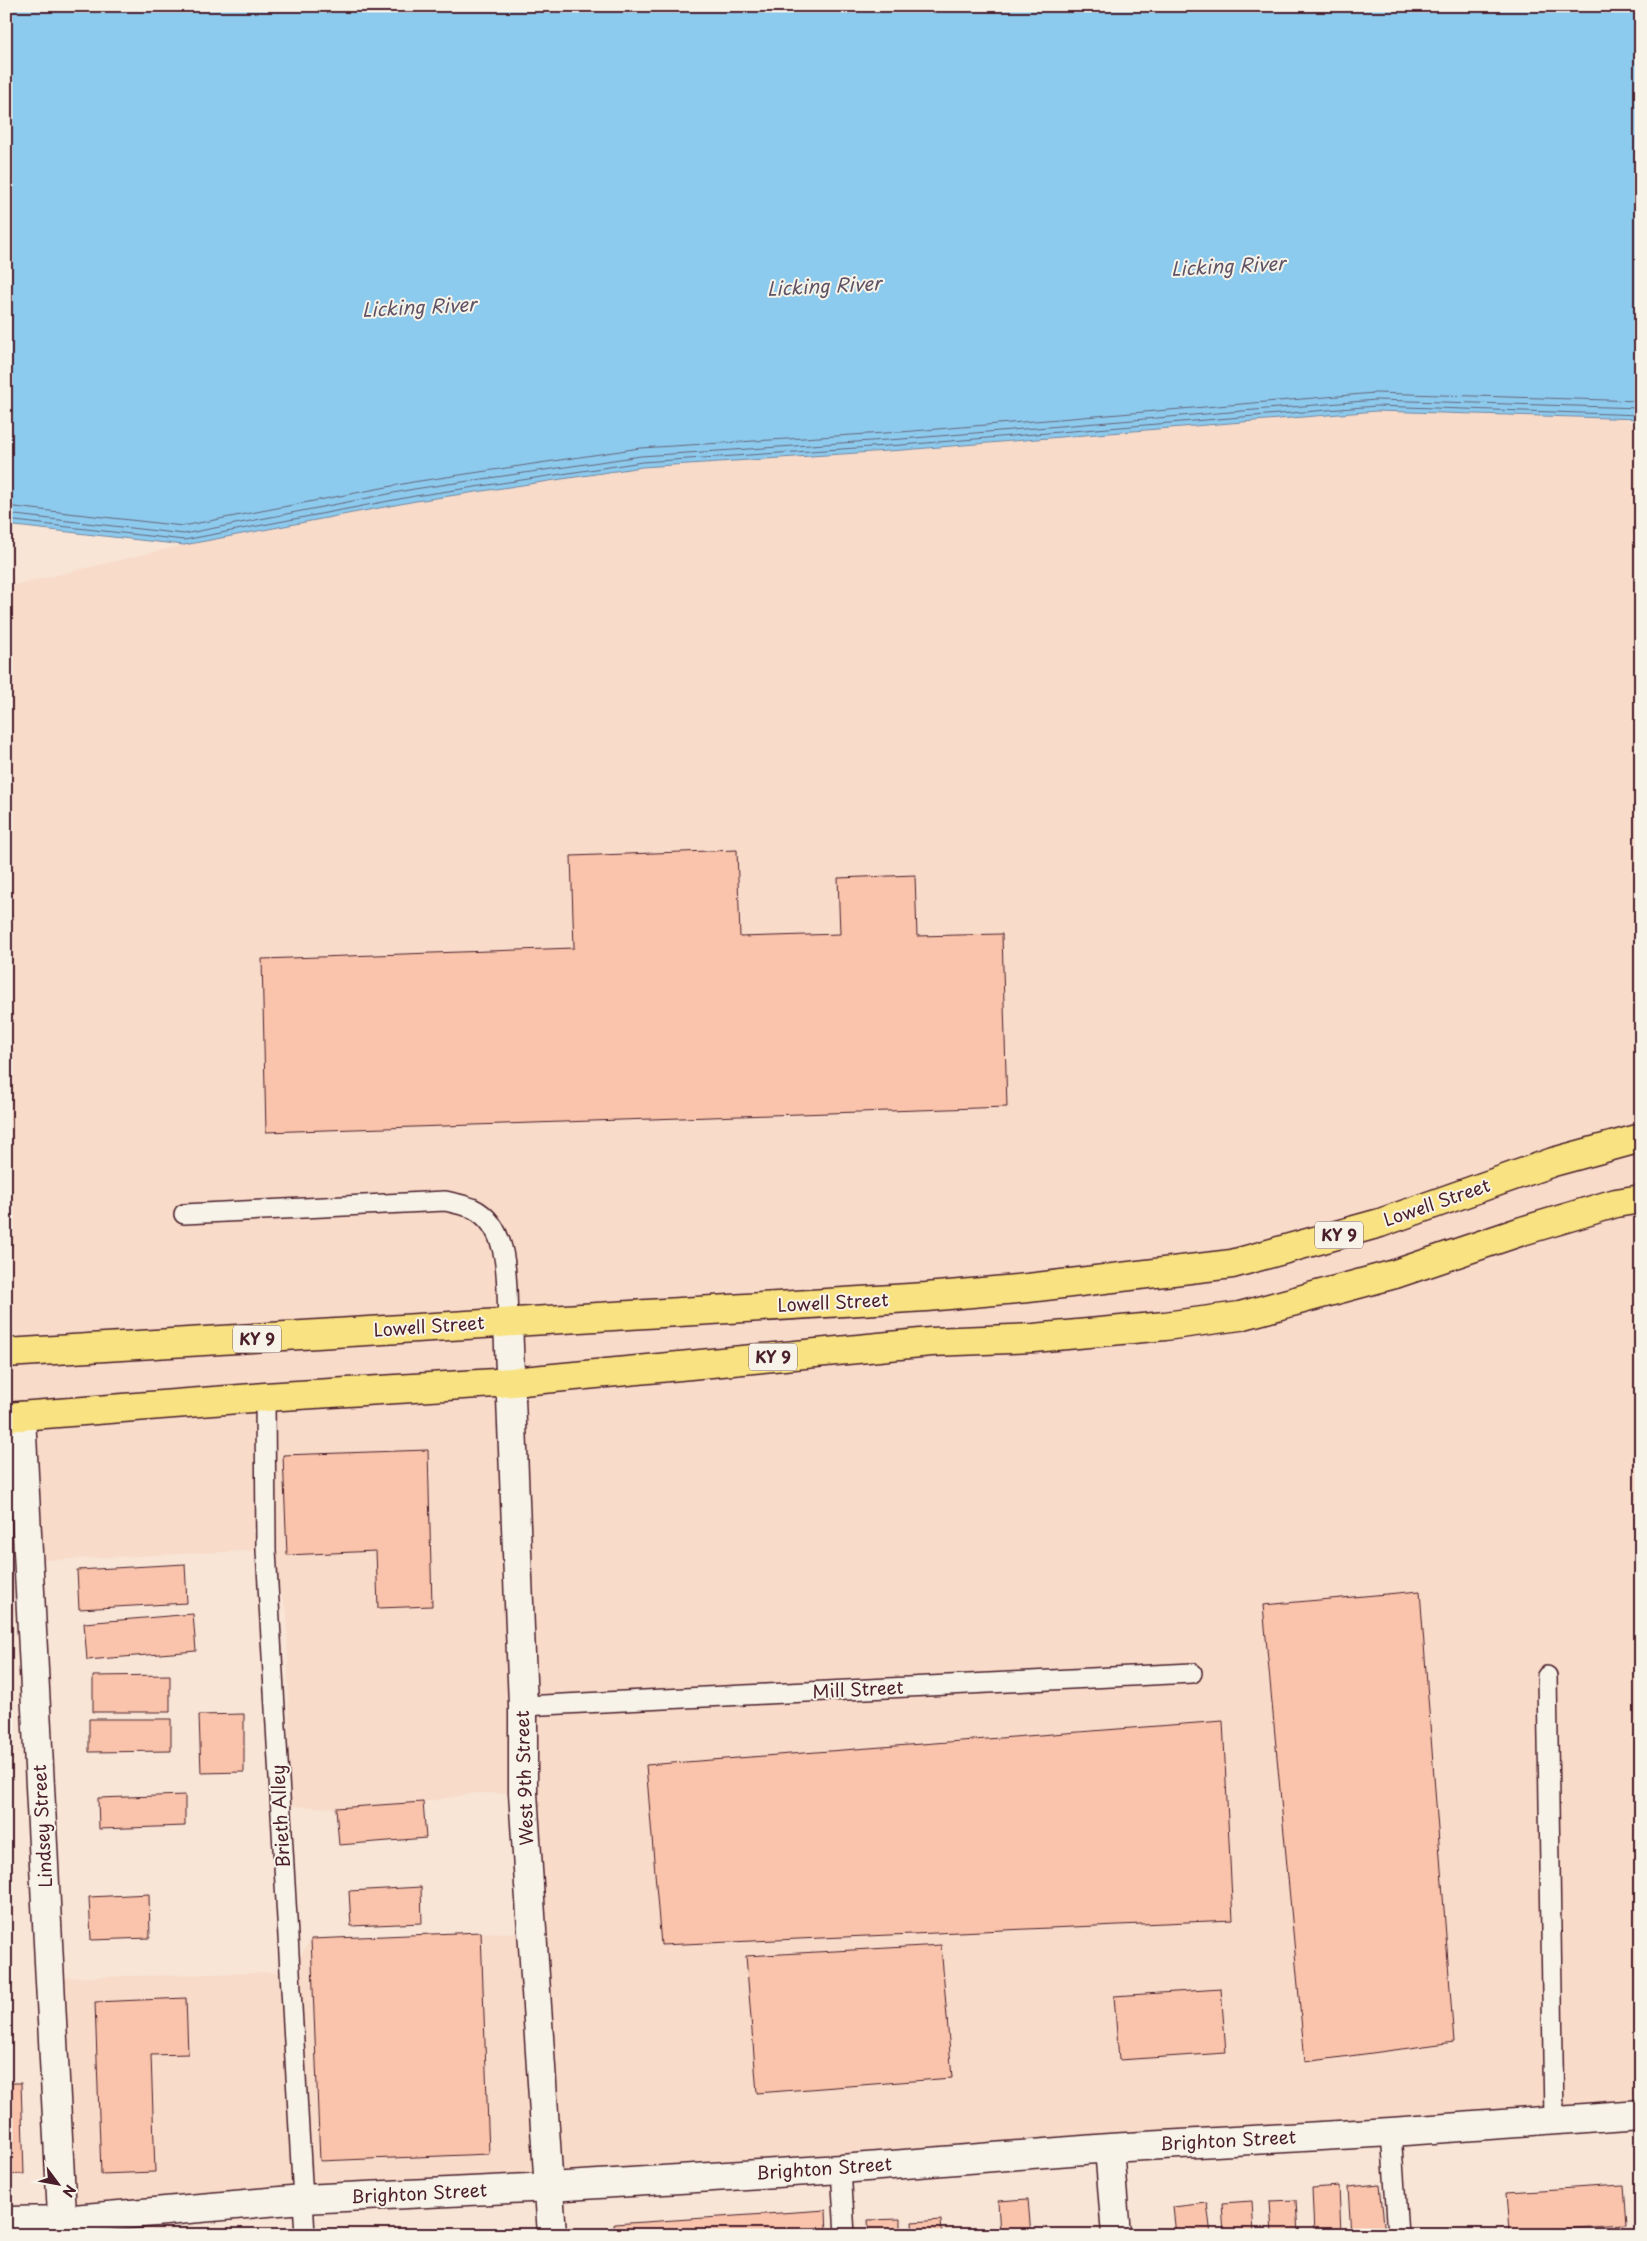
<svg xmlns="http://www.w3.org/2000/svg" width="1647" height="2241" font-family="'Playpen Sans',sans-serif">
<rect width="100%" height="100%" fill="#f8e5d6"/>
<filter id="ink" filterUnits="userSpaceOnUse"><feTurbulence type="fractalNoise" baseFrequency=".02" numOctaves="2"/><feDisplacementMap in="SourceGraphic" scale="10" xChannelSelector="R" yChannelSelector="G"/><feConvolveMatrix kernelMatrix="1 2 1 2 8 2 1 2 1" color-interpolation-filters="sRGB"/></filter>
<g filter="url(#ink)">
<!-- built -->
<path fill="#f8dbc9" d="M1376,411l248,8 17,8v1687l-1579,106 -11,-242 239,-6 21,-33 170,-7 52,1 -10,-140h-48l-52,9 -87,6 -46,-2 -3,-195 -21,-61 -239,11 -21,-144v-830l178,-42 232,-44 226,-34 261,-17z"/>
<!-- water -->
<path fill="#8dcbee" stroke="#7286a0" d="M6,6h1635v413l-265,-8 -473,39 -261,17 -226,34 -232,44 -178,-20z"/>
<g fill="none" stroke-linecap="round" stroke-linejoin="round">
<!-- shore -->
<path stroke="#656479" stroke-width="1" d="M6,506l177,20 230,-44 227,-34 261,-16 474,-39 266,8
M6,514l178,20 230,-45 227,-33 261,-17 474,-39 265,8
M6,520l178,20 231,-44 227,-34 260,-17 474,-39 265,9"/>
</g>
<!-- building -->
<path fill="#f9c4ab" stroke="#4a1f2b" d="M737,850l3,87 100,-3 -2,-56 77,-3 2,61 85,-2 5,173 -741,25 -4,-173 312,-11 -3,-92z
M428,1450l4,156 -54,2 -2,-57 -89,4 -4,-100z
M185,1564l2,39 -108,6 -2,-39z
M1420,1591l34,451 -149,20 -42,-457z
M193,1614l3,37 -109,9 -3,-37z
M170,1675v37h-77v-36z
M244,1714v58l-43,1 -2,-58z
M89,1719h82v32l-82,1z
M1223,1721l10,199 -572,25 -15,-180z
M185,1795v31l-86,3 -1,-31z
M423,1802l3,36 -87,7 -3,-37z
M421,1887l1,36 -71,3 -2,-35z
M149,1894l1,44 -59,2 -2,-43z
M481,1932l8,222 -169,7 -9,-222z
M941,1945l11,133 -195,15 -11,-137z
M1221,1989l5,64 -107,7 -5,-64z
M186,1998l2,56 -37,1 4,117 -54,2 -6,-172z
M6,2083h15l3,91 -18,1z
M1380,2184l5,51h-34l-3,-48z
M1623,2185l3,40 -116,7 -3,-40z
M1339,2186l2,49h-27l-2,-47z
M1028,2199l3,36h-31l-2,-34z
M1296,2200l2,35h-26l-2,-34z
M1252,2201l2,34h-30l-2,-32z
M1207,2203l4,32h-35l-3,-28z
M826,2210l1,25h-212l-1,-11z
M900,2219v16h-31l-1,-15z
M941,2220l1,15h-29l-1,-13z"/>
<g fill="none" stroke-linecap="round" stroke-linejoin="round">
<!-- service casing -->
<g stroke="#4a1f2b" stroke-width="22">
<path id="service" d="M184,1214l261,-13c9,2 19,4 27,7 40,19 34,77 36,113
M265,1397l1,153 39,685
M1547,1676l7,444
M523,1706l669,-33
M1391,2132l7,103
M841,2169l4,66"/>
</g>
<!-- minor casing -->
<g stroke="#4a1f2b" stroke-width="31">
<path id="minor" d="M508,1321l15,385v87l29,442
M21,1416l42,819
M1109,2148l7,87
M6,2221l56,-1 241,-21 247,-12 291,-18 268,-21 282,-16 250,-18"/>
</g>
<!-- primary casing -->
<g stroke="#4a1f2b" stroke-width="31">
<path id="primary" d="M6,1353l920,-56 102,-9 204,-24 148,-41 173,-61 88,-24
M6,1417l259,-20 247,-15 419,-40 103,-4 131,-12 75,-10 155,-42 127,-43 94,-28 25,-4"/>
</g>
<!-- service -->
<use href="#service" stroke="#f7f3e8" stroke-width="19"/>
<!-- minor -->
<use href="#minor" stroke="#f7f3e8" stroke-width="28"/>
<!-- primary -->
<use href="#primary" stroke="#f8e281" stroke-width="28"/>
</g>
</g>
<g text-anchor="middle" stroke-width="4" stroke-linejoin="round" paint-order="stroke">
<!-- shield labels -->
<g fill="#f7f3e8" stroke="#7e5f64" stroke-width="1">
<rect x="1315" y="1221.5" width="48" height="27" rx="4"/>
<rect x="233" y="1325.5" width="48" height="27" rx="4"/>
<rect x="749" y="1343.5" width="48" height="27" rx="4"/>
</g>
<g font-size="16" font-weight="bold" fill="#4a1f2b">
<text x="1339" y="1241">KY 9</text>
<text x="257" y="1345">KY 9</text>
<text x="773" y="1363">KY 9</text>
</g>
<!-- street labels -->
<g font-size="18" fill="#4a1f2b" stroke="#f7f3e8">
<text transform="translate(1437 1203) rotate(-19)" y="6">Lowell Street</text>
<text transform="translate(833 1303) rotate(-3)" y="6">Lowell Street</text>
<text transform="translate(429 1327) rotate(-4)" y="6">Lowell Street</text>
<text transform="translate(858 1690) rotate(-3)" y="6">Mill Street</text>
<text transform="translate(525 1778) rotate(-92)" y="6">West 9th Street</text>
<text transform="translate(281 1816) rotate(-93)" y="6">Brieth Alley</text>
<text transform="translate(43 1826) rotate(-93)" y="6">Lindsey Street</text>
<text transform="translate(1228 2141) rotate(-3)" y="6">Brighton Street</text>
<text transform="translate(824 2169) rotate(-4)" y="6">Brighton Street</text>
<text transform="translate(419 2194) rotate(-3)" y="6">Brighton Street</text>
</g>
<!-- water labels -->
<g font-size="19" font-style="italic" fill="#5e5366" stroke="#f7f3e8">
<text transform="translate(1228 266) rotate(-3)" y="7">Licking River</text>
<text transform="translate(824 286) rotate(-3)" y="7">Licking River</text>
<text transform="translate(419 307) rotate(-3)" y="7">Licking River</text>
</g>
</g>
<!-- margin -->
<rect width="1647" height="2241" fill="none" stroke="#f7f3e8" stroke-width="25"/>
<rect x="12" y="12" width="1622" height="2216" fill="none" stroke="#4a1f2b" stroke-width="2" filter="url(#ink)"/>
<!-- north arrow -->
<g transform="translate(58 2184) rotate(122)" stroke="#f7f3e8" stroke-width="4" paint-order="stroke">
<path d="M0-4L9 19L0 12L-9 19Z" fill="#4a1f2b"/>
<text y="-8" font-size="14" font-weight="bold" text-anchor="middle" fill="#4a1f2b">N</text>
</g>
</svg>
